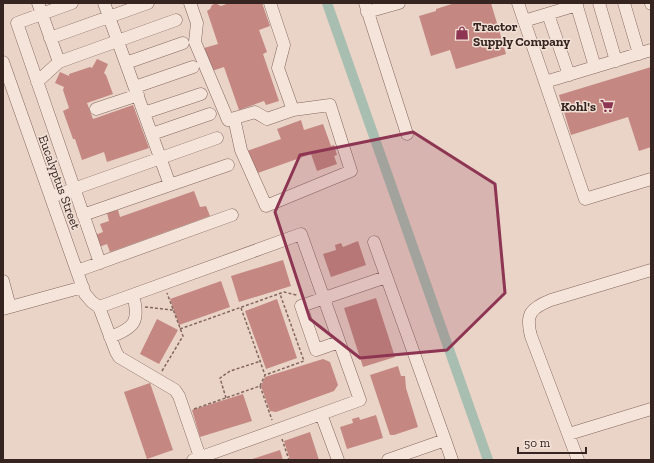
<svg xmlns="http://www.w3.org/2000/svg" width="654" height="463" font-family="'Zilla Slab',serif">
<rect width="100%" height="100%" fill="#ead4c7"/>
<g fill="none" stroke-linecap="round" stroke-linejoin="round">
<!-- canal -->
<path stroke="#a8beb0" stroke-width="10" d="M327,3l161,457"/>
</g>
<!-- building -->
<path fill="#c48781" d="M229,3h33l8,23 -11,4 8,22 -4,2 16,47 -13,4 -2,-4 -25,9 -15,-43 -12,4 -8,-23 14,-4 -11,-33 3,-2 2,-4 2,-1h3l4,2z
M455,3h36l15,51 -50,15 -6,-19 -19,6 -12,-40 17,-5v-2z
M97,59l11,5 -4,9 2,2 7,19 -26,9 6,16 40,-14 16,43 -42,14 -3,-10 -22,8 -7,-21h-2l-10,-28 6,-3 -6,-18 1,-3 -9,-4 5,-11 9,4v-2l21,-7 2,1z
M651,67v80l-12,4 -11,-34 -57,18 -12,-40z
M301,120l3,10 19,-6 8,22 3,-1 3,10 -3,1 3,8 -20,7 -6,-17 -56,20 -8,-23 34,-12 -4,-10z
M194,191l6,16 6,-1 4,10 -100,36 -3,-8 -8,3 -4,-12 8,-3 -3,-8 9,-3 -2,-8 11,-3 2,7z
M358,241l8,24 -35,12 -8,-23 13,-4 -1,-5 6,-2 2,4z
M283,260l8,26 -52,16 -8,-26z
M221,281l9,26 -51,18 -9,-26z
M376,298l19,59 -32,10 -19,-59z
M277,299l20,59 -31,11 -21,-58z
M157,319l21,11 -19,34 -19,-10z
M323,359l7,3 8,23 -4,6 -58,21 -6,-1 -9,-25 4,-9z
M398,366l3,10h4l1,12 12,39 -24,8h-4l-20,-60z
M150,383l23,67 -26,9 -23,-67z
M243,394l9,27 -52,16 -8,-27z
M376,415l7,23 -36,11 -7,-22 13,-4 -1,-4 7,-2 1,3z
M310,432l9,28h-29l-6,-19z
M280,450l3,10h-34z"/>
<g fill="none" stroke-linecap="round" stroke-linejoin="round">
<!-- minor casing -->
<g stroke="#84665e" stroke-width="13">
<path id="minor" d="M38,3l21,59
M72,3l-55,20 83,240
M104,3l66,182
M190,3l7,20 -2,19 33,78 27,-8 12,7 26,-9 -15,-42 6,-23 -14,-42
M365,3l42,131
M518,3l67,196 66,-20
M576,3l19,64
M599,3l17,58
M624,3l15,51
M651,3v1
M367,12l32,-9
M548,14l21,61
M524,21l53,-16
M50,38l98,-35
M3,62l82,232 7,8 7,5
M126,63l57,-20
M37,82l22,-20 117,-42
M545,82l106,-32
M135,87l58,-20
M96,109l42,-14
M144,113l57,-19
M234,118l7,32 25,56 85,-35 -21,-66 -37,5
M152,134l58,-20
M51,197l166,-59
M83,215l145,-50
M374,242l71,198
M77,271l155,-56
M3,281l7,26
M99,307l202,-73 59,166 -167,60
M99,307l17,45 3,5 56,33 4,6 22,64
M3,309l80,-22
M110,337c25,-9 30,-16 23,-42
M339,342l-23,8 -15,-44 85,-29
M321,414l17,46
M569,434l82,-25
M388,460l57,-20 7,20
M578,460l-47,-124c-6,-22 0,-28 20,-36l100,-30"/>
</g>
<!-- path -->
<path stroke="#84665e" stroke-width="1.5" stroke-dasharray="3 2" stroke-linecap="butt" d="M145,307l28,3
M241,308l24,67
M180,329l104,-37 12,3 1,2
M162,371l21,-35 -16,-43
M260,386l12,34
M226,398l-6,-20 10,-7 31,-10
M194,409l66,-23 5,-11 39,-14 -24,-67
M282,439l7,21"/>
<!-- minor -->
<use href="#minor" stroke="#f5e4da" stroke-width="12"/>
</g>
<!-- marked area -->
<path fill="#8d3552" fill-opacity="0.2" stroke="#8d3552" stroke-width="3" stroke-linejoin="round" d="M413,132l82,52 10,109 -58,57 -87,8 -50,-39 -35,-107 25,-57z"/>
<!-- icons -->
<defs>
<g id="shop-bare" transform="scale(1.08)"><path d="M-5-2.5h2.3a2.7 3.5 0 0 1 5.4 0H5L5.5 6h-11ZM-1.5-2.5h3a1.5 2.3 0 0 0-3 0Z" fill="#8d3552" stroke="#f2e1d6" stroke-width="2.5" paint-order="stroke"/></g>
<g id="supermarket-bare" transform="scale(1.08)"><path d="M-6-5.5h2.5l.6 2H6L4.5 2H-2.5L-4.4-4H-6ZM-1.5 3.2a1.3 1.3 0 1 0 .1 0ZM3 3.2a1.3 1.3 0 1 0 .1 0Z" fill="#8d3552" stroke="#f2e1d6" stroke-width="2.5" paint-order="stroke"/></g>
</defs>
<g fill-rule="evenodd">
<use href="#shop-bare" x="462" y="33"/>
<use href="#supermarket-bare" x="607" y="106"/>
</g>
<g text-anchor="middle" stroke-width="3" stroke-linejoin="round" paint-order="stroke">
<!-- poi labels -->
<g font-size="13" font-weight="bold" fill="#362421" stroke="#f2e1d6" text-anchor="start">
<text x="473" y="31">Tractor<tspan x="473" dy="15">Supply Company</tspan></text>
<text x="596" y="111" text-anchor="end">Kohl's</text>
</g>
<!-- street labels -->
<g font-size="13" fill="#362421" stroke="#f2e1d6">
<text transform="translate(60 182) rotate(70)" y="5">Eucalyptus Street</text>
</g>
</g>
<!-- border -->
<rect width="654" height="463" fill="none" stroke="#362421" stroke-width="8"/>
<!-- scale -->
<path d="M518 447v6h68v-6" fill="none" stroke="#362421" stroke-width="2"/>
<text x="524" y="447" font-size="12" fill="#362421" stroke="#f2e1d6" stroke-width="3" paint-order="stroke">50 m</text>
</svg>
